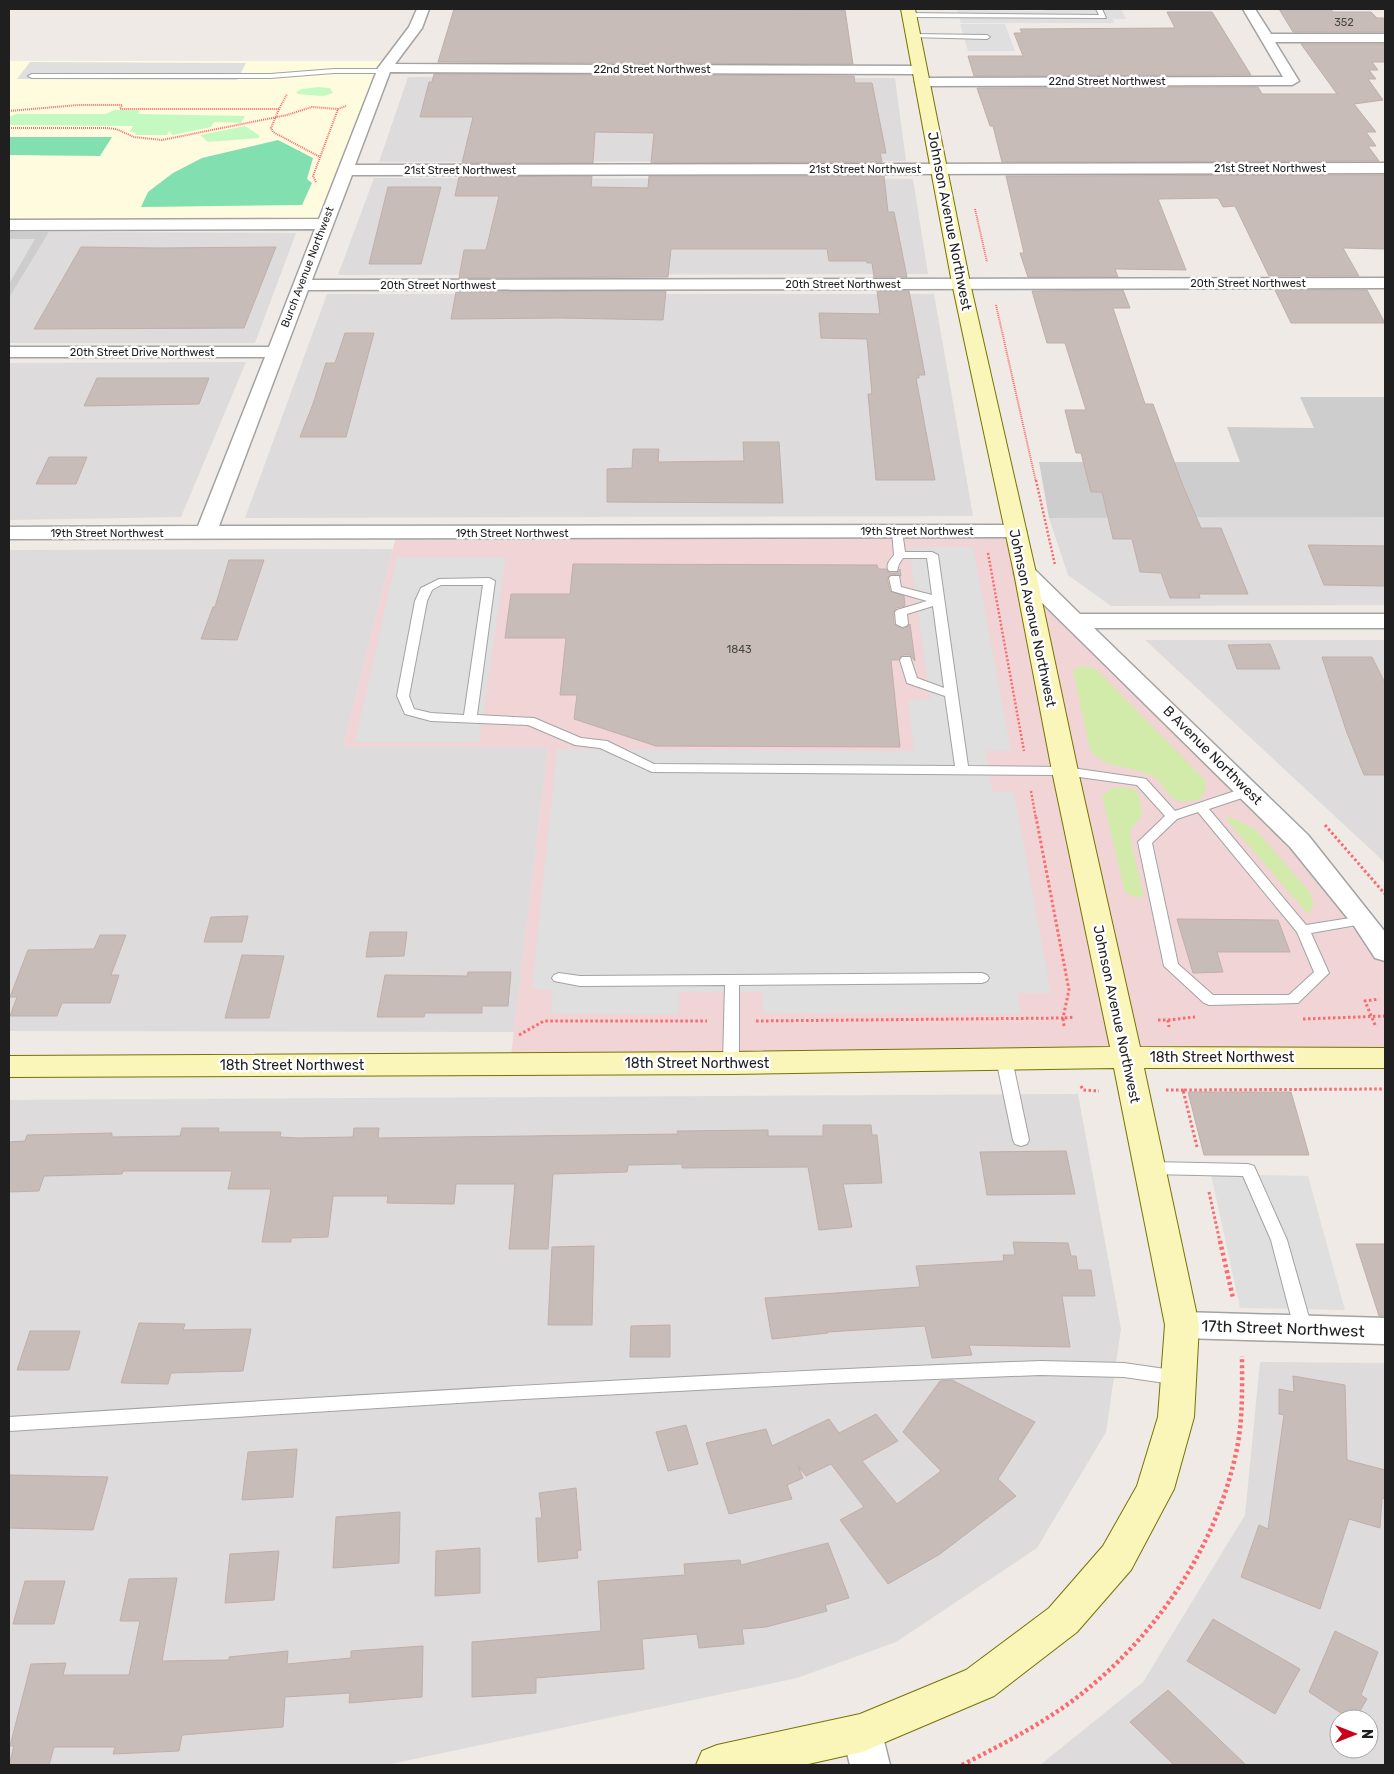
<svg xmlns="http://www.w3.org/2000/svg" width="1394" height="1774" font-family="Rubik,sans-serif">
<rect width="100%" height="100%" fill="#efeae5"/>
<!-- residential -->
<path fill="#dddbdc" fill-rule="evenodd" d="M408,77l487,1 11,83 -527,1z
M374,178l539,1 15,95 -590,1z
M49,232l247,1 -41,110h-246v-45z
M327,294h607l39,222 -728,2z
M246,362l-65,155 -172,3v-157z
M1385,517v88l-274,1 -43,-31 -19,-57z
M393,549l-50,198h205l-34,285 -505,-1v-481z
M1145,640h240v224l-4,-5z
M1078,1094l43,235 -15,103 -69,116 -141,94 -99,36 -411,87h-377v-665z
M1260,1362l125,1v402h-345l103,-83 102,-167zM1339,1719h30v30h-30z"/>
<!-- commercial -->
<path fill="#f0d4d6" d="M1016,531l9,42 338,347 22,32v106l-259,-1 -616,7 38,-317h-205l54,-214z"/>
<!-- education -->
<path fill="#fffbde" d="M9,61h381l-66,163 -315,1z"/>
<!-- religious -->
<path fill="#cdcdcd" d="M9,232h40l-40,66z
M1300,397h85v120l-336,1 -10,-56h201l-13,-35 87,1z"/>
<!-- grass -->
<path fill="#d2eaaa" d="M1087,666l9,3 109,111 1,9 -6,10c-8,2 -16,4 -24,1 -10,-5 -14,-20 -25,-25 -20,-9 -46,-6 -61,-25l-17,-79 5,-4z
M1123,787l11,2 5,6 3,20 -11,14 -1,8 14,60h-10l-9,-5 -23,-96 10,-8z
M1227,816l27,12 55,63 5,14 -6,9 -82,-95z"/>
<!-- park -->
<path fill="#c4fac1" d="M318,87l12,1 3,5 -10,3 -25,-2 -2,-2 6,-3z
M114,110h26l-2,4 107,2 -4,7 -27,-1 -3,5 -38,8 -4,-4 -2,4h-32l1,-2 -6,-1 3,-6 -124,-1v-8l7,-3h90z
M245,126l14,9v3l-51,4 -8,-7z"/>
<!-- pitch -->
<path fill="#82dfaf" d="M9,137h103l-12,19 -91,-1z
M278,140l35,18 -6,21 5,4 -10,22 -161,2 7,-15 25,-19 29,-15z"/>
<!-- parking -->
<path fill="#dfdfdf" d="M1044,9h77l5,10h-13l1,4h-153l-4,-13 87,1z
M960,24h45l10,27h-47z
M30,62l216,1 -9,17 -220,-1z
M9,239h26l-26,45z
M909,547h64l38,204h-26l7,40 22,1 37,201h-34l4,21 -258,-1 -1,-21h-83l-1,22 -127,-1 2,-23 -21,-1 25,-240 357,2 -6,-51 22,-1z
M397,557h109l-27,185h-124z
M1211,1174l97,2 37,134 -105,-2z"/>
<!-- building -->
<path fill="#c7bcb8" stroke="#c1afa7" d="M454,9l391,1 8,54 -415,-2z
M1279,9h52l2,3h38l6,6h8v14h-92z
M1167,12h45l39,63 -277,1 -6,-20h55l-9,-23h8l-2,-4 155,-1z
M1301,44h84v18h-13l6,8h-9l7,9h-8l15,21 -29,4 22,28h-10l10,14h-8l11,15 -377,1 -9,-36h-3l-13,-38 281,-1 4,7h75z
M434,74l420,2 1,7h17l14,70h-6l2,9 -231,1 3,-30 -59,-1 -2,31h-131l11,-46h-53l9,-35h3z
M1385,175v74l-42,-1 16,28h-90l-34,-70 -12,1 -5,-9 -60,1 28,71 -71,-1 3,8h-90l-8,-24h4l-18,-77z
M592,176l-1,11 57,1 1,-12h235l4,36h6l13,65h-33l-2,-14h-5l-1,-2h-37l-2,-12h-156l-3,28 -209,1 5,-28h22l13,-54h-44l4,-19z
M388,187h53l-20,77h-52z
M81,247l76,1 119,-1 -32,81 -210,1z
M1123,290l7,18h-17l32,96h8l30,82 18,42h20l27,66h-49l1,4h-30l-9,-25 -21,-1 -8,-33h-19l-11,-47h-11l-10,-39h-5l-11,-43h21l-21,-67h-18l-15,-52z
M1275,290h92l18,33h-94z
M666,291l-3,29 -102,-2 -110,1 5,-27z
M877,291h32l16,84h-6v3h-3l19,102h-59l-8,-86h4l-5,-55 -46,-1 -2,-25 61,1z
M345,333h29l-28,104h-46l13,-33 13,-41h9z
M97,378h112l-10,26 -115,2z
M743,442h36l4,61 -176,-1v-33l25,-1 1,-19h26l-1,13 86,-1z
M49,457h38l-11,27h-40z
M1308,545l77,1v40l-61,-1z
M229,560h35l-27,80 -36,-1 12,-32h2z
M573,564l304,1 1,4h8l3,4h8l3,-4 1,7 -10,-2 -4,4 3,13 14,5 1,10 -9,2 -3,4 1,12 8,5 5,-2 3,-3 5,37 -5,-6h-8l-4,5h-7l9,87 -244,-1 -82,-27 3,-24h-17l6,-57h-61l6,-44h59z
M1270,644l10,25h-43l-9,-24z
M1322,657h50l13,26v92h-21l-17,-42z
M248,916l-6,26h-38l7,-25z
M1177,919l101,1 12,32h-73l6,20 -30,1z
M370,932h37l-3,24 -38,1z
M100,935h26l-15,40h8l-9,28h-48l-5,13h-47l7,-19h-7l18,-47 66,-1z
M242,955l42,1 -15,62h-44z
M468,972h43l-3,34h-26v7h-57l-1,4h-47l8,-42 82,1z
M1188,1092h103l18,63h-105z
M823,1125h48l1,10h5l5,48 -39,1 9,43 -33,3 -11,-63 -126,1v-4l-54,1 -1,7 -74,2 -5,75h-39l6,-65h-59l-2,20 -67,-1 1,-7h-55l-5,41 -37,1v4h-29l9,-53h-43l4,-18h-109l-1,3 -78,2 -5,15 -30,1v-50l16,-1 2,-6 85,-2v4l68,-1 2,-8h37l-1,4h63l-1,5 19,1 54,-1 1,-9h25l-1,10 300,-4 -1,-3 91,-1v6h55z
M1066,1151l9,43 -88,1 -7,-43z
M1013,1242l55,1 3,13h5l2,14h13l4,26h-33l8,51 -101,-2 3,10 -40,3 -7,-32 -98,6 1,1 -56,6 -7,-41 155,-11 -4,-21 88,-5 -1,-6h12z
M1356,1244h29v72h-6z
M594,1246l-2,79h-44l4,-78z
M139,1323l46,1 -2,6 68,-1 -8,42 -72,2 -3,11 -47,-1z
M670,1325v32h-40l1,-31z
M30,1331h50l-11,39h-52z
M1293,1376l52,9 2,75 38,10v29l-3,-1 -2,30 -31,-9 -29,90 -79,-32 18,-52 9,4 16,-114 -5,-1v-25l15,3z
M952,1380l83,42 -37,57 18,17 -76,58 -52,30 -48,-64 24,-13 -33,-43 -25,12 -8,-10 5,12 -16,7 5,14 -63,15 -23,-71 60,-14 6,17 57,-27 10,14 37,-19 22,27 -36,20 35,43 44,-33 -38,-39 37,-51z
M686,1425l12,39 -30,7 -12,-39z
M297,1449l-4,48 -51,3 6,-48z
M9,1475l99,2 -15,53 -84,-2z
M576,1488l5,62 -4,1 1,7 -40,4 -2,-44h6l-3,-25z
M400,1512l-1,51 -66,5 3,-51z
M828,1543l21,55 -24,7 2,6 -61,16 -24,2 2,15 -45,4 -2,-14 -55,5 2,30 -108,9v15l-64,4v-55l129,-11 -3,-50 87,-6 -1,-11 56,-4 1,5z
M480,1548v45l-45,3 1,-45z
M279,1551l-5,49 -49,3 5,-49z
M177,1578l-15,83 67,-1v-3l59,-6 -1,13 64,-6v-7l72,-5 -1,51 -73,6 1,-10 -65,4 -2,30 -101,8 -3,16 -66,3 2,-7h-61l-5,18h-40l5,-19h-4l21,-82 35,-1 -3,12h66l11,-54h-20l9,-42z
M25,1581h40l-11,43h-41z
M1213,1619l87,50 -25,45 -88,-53z
M1335,1631l43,21 -17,43 6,4 -12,20h-5l-41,-27z
M1168,1690l78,75h-72l-44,-43z"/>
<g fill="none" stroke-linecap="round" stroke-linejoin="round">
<!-- lane casing -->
<g stroke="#a3a3a3" stroke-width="2">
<path id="lane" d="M1096,9h6l4,9 -197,-1 -3,-2 3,-2 190,2z
M913,34l74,1 3,2 -3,2 -76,-2v-2z
M334,69h50l4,2 -4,2h-50l-64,5h-238l-4,-2 4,-2h238z
M897,528l5,3 3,21h27l6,3 30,211 97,1 76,11 5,1 29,32 69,-23h10l1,3 -1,3 -45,15 97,116 57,-9 5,1 2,3 -2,3 -57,10 18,40 -31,30 -89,2 -5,-2 -40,-37 -26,-124 27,-26 -28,-31 -72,-10 -413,-3 -52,-24 -25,-3 -47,-20 -97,-4 -26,-7 -8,-18 18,-95 6,-13 18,-9 50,-1 6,3 -18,134 57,3 47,20 26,3 47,23 301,2 -10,-70 -38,-13 -7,-23 2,-3h8l7,21 27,10 -11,-82 -26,8 1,10 -2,2 -4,1 -6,-3 -1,-12 2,-2 30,-9 -35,-10 -3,-13 2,-2h8l2,11 31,8 -5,-37h-24l-4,6 -2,7h-8c-4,-6 1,-11 5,-16l-2,-24zM441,585h42l-19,130 -33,-2 -17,-4 -5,-13 18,-95 5,-11zM1198,812l99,120 17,40 -25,23h-76l-35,-31 -26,-121 25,-24z
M559,973l21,3 402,-3 5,2 2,3 -2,3 -5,2 -243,2v78l-3,4 -5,1 -5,-1 -3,-4 2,-78 -145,1 -26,-5 -2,-3 2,-3z
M1004,1054l5,1 3,4 17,81 -2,4 -6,2 -6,-2 -2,-4 -17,-81 3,-4z
M1151,1162l97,2 6,2 33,74 25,88 -3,5 -6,2 -6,-2 -3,-5 -23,-88 -28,-64 -92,-2 -6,-2 -2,-4 2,-4z
M1040,1361l84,2 55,8 6,2 3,5 -3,5 -6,2 -55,-8 -84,-2 -208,8 -308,16 -515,32v-14c344,-22 687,-43 1031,-56z"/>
</g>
<!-- street casing -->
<g stroke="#a3a3a3" stroke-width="3">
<path id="street" d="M417,9h12l-7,19 -27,36 524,2 7,4 -7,4 -529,-2 -35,93 1030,-2v10l-1033,2 -40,105 1073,-2v10l-1077,2 -89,236 797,-1 7,2 3,4 -3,4 -7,2 -1007,2v-12l189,-1 67,-169h-256v-10h260l46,-118 -306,1v-10l310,-1 59,-151 31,-41z
M1243,9h12l16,25h114v8h-110l24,39 -7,4 -370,1 -7,-4 7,-4 361,-1z
M1025,567l8,1 47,46h305v14h-291l214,207 77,97v29l-10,-3 -21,-32 -64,-79 -273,-269 -3,-5 3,-5z
M1182,1312l203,6v26l-203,-6 -12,-4 -4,-9 4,-9z
M862,1715l14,5 6,13 8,32h-40l-8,-32 6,-13z"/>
</g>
<!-- secondary casing -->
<g stroke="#777404" stroke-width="2">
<path id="secondary" d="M901,9h14l55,274 66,290 42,198 62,276 245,1v20h-241l55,257 -5,92 -20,72 -43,81 -54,62 -83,64 -132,56 -58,13h-108l6,-14 15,-6 143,-31 106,-44 83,-62 54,-62 34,-60 21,-69 7,-92 -51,-257 -383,6 -722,3v-21l722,-4 379,-5 -58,-276 -38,-198 -62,-290z"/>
</g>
<!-- path-far3 -->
<path stroke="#fb6a6e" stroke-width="2" stroke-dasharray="1 1" stroke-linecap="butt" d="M279,109l-8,19 2,4 47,25
M9,111l69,-6h44l-2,4h159l8,-15
M9,128h97l10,1 18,8 28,3 125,-25 25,-8 26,2
M316,182l-3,-6 25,-67 8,-3
M975,209l12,53
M996,305l40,177"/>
<!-- path-far2 -->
<path stroke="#fb6a6e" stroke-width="2.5" stroke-dasharray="2 2" stroke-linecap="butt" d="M1036,480l19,85
M988,553l36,198
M1031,791l5,28"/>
<!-- path-far1 -->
<path stroke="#fb6a6e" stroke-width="3" stroke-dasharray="2.5 2.5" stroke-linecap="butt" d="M1325,825l60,69
M1303,1019l82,-3
M1158,1020h10l1,7
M1168,1020l27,-3
M756,1021l307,-3 6,-28 -33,-173
M1375,1025l-10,-24 14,-2
M1064,1026l-1,-8 12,-1
M519,1035l25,-14h163
M1081,1086l2,4 16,1
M1166,1090h17l-1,-2
M1197,1147l-14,-57 202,-1
M1209,1192l11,50"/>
<!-- path -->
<path stroke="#fb6a6e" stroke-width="4.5" stroke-dasharray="3 3" stroke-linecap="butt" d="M1220,1241l13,57
M962,1765c43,-22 86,-44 123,-74 76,-61 135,-151 153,-248 5,-29 4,-58 4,-87"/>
<!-- lane -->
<use href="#lane" fill="#fff" fill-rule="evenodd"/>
<!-- street -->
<use href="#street" fill="#fff" fill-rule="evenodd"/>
<!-- secondary -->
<use href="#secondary" fill="#faf5b8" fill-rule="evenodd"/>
</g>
<g text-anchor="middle" stroke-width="5" stroke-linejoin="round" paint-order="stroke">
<!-- number labels -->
<g font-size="11" fill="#494645">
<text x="1344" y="26">352</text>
<text x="739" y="653">1843</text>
</g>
<!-- far-street labels -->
<g font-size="11" fill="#1f1f1f" stroke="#fff">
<text x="652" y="73">22nd Street Northwest</text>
<text x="1107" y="85">22nd Street Northwest</text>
<text x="1270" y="172">21st Street Northwest</text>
<text x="865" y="173">21st Street Northwest</text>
<text x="460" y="174">21st Street Northwest</text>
<text transform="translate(307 267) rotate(-69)" y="4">Burch Avenue Northwest</text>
<text x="1248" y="287">20th Street Northwest</text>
<text x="843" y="288">20th Street Northwest</text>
<text x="438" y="289">20th Street Northwest</text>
<text x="142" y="356">20th Street Drive Northwest</text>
<text x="917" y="535">19th Street Northwest</text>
<text x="107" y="537">19th Street Northwest</text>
<text x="512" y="537">19th Street Northwest</text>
</g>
<!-- street labels -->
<g font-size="14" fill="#1f1f1f" stroke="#fff">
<text transform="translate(950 221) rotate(79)" y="5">Johnson Avenue Northwest</text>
<text transform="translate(1033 618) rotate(78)" y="5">Johnson Avenue Northwest</text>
<text transform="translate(1213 755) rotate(45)" y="5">B Avenue Northwest</text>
<text transform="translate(1117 1014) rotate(78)" y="5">Johnson Avenue Northwest</text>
<text x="1222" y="1062">18th Street Northwest</text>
<text x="697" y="1068">18th Street Northwest</text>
<text x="292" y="1070">18th Street Northwest</text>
</g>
<!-- near-street labels -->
<g font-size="16" fill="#1f1f1f" stroke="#fff">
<text transform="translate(1283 1328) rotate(2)" y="6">17th Street Northwest</text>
</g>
</g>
<!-- border -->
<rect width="1394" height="1774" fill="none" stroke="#1f1f1f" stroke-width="20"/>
<!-- north arrow -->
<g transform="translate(1354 1734) rotate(90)"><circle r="24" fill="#ffffff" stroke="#a5a5a5"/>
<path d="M0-4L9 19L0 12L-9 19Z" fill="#cd001b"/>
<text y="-8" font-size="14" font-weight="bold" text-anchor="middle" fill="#1f1f1f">N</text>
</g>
</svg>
